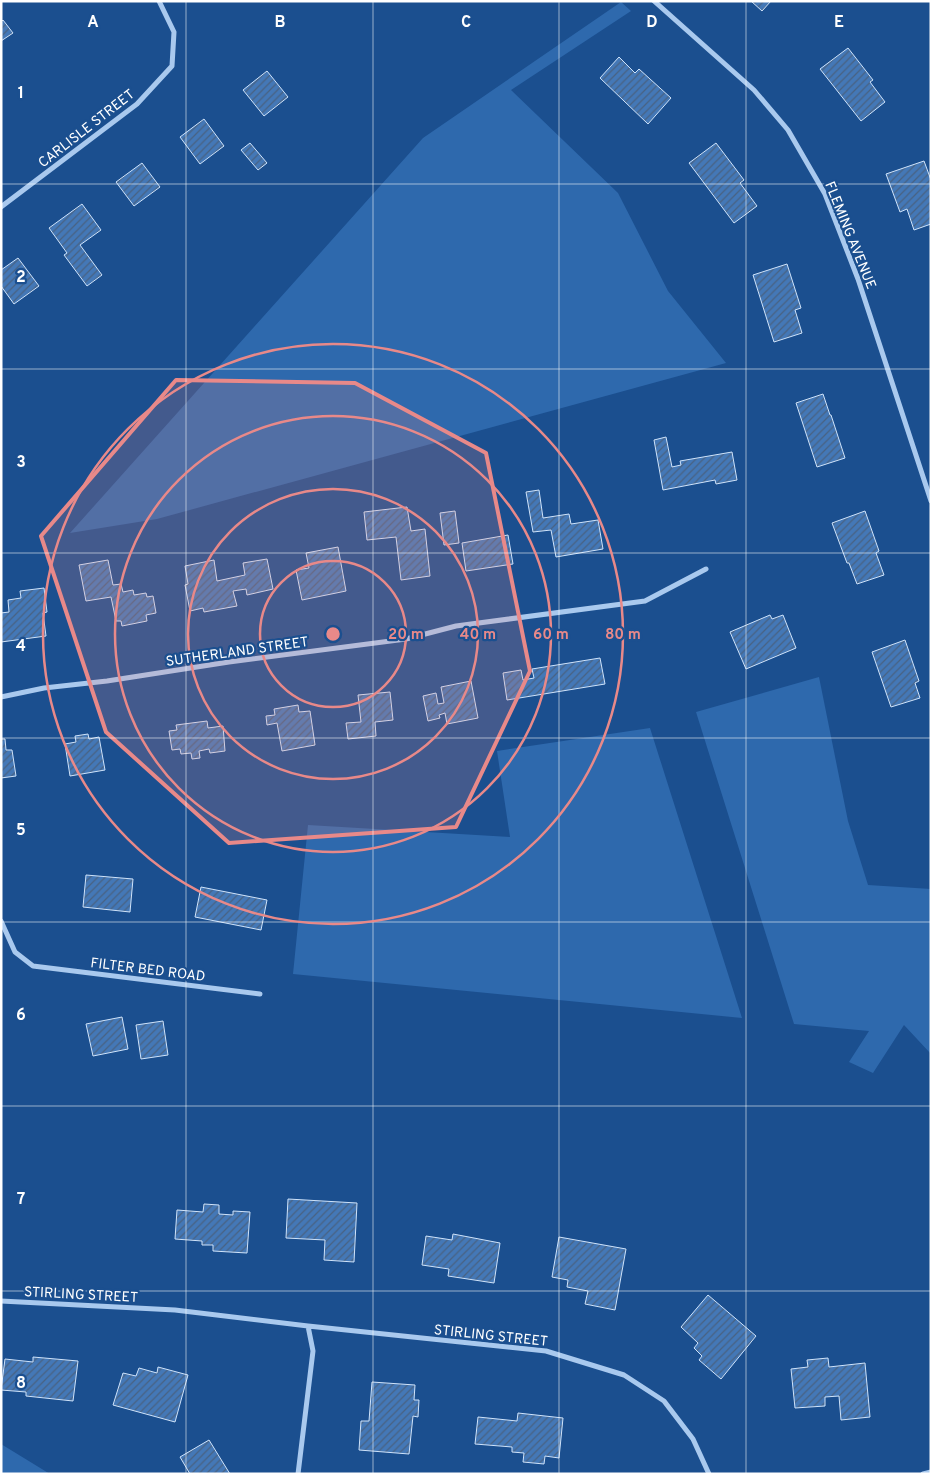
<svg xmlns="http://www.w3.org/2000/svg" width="932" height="1475" font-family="Overpass,sans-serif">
<defs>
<pattern id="building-hatch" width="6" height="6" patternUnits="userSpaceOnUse" patternTransform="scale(1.25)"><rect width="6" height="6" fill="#4478b7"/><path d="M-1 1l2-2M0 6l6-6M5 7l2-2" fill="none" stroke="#486282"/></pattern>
</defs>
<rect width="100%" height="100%" fill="#1b4f8f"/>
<!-- green -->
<path fill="#2e69ad" d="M621,2l10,9 -120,79 107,103 50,98 58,72 -569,156 -87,14 353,-395z
M819,677l29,144 20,64 63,4v165l-27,-29 -31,48 -24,-11 20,-31 -75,-7 -98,-312z
M650,728l92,290 -449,-44 15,-149 202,12 -13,-86z
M1,1444l49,30h-49z"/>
<!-- building -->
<path fill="url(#building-hatch)" stroke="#cfe3fa" d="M751,1h20l-9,10z
M3,20l10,13 -12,8v-19z
M848,48l25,32 -3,2 15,20 -24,19 -41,-52z
M619,57l16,16 4,-4 32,29 -23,26 -48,-46z
M267,71l21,26 -24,19 -21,-26z
M204,119l20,27 -24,18 -20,-27z
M250,143l17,20 -9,7 -17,-20z
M716,143l28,37 -4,3 17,23 -23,17 -45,-60z
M924,161l7,19v44l-17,6 -7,-21 -7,3 -14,-38z
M142,163l18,24 -26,19 -18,-24z
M82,204l19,26 -21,15 22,30 -15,11 -23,-31 3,-2 -18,-25z
M18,258l21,28 -25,18 -13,-18v-16z
M787,264l14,44 -6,2 7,23 -28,9 -21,-67z
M823,394l7,21h1l14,43 -28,9 -21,-64z
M666,437l6,30 9,-2 -1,-4 52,-9 5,28 -21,4 -1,-4 -52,10 -9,-50z
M539,490l4,28 26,-4 2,10 27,-4 5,29 -47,8 -5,-27 -18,2 -7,-40z
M407,507l4,24 14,-2 5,47 -29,4 -5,-43 -29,3 -3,-28z
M455,511l4,32 -15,2 -4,-32z
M865,511l14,40 -3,2 8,22 -27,9 -8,-21h-2l-15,-40z
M508,535l5,29 -47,7 -4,-28z
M338,547l8,44 -44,9 -6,-30 13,-2 -3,-15z
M267,559l6,30 -26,6 -1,-6 -13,2 4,15 -33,6 -1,-4 -13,3 -5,-26 3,-1 -3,-18 29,-6 3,21 28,-6 -2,-12z
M108,560l5,25 8,-1 2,8 10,-2 1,5 12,-2 1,4 6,-1 3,17 -10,2 1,6 -25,5 -1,-5h-5l-5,-24 -25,4 -7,-36z
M44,588l3,24 -4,1 3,23 -45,6v-29l8,-1 -1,-12 13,-2 -1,-7z
M770,615l2,4 11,-4 13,33 -50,21 -16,-37z
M905,640l14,41 -4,2 5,15 -29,9 -19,-55z
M600,658l5,26 -98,16 -4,-27 18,-3 2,10 11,-2 -2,-9z
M471,681l7,37 -31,6 -2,-11 -6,2 1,3 -12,3 -5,-25 13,-3 2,11 6,-1 -3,-16z
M390,692l3,28 -18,2 1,14 -28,3 -2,-16 15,-1 -3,-27z
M298,705l1,7 11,-1 5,34 -33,6 -5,-28 -10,2 -1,-9 9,-1 -1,-6z
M207,721l1,7 15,-2 2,25 -15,2 -1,-4 -10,2 1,7 -8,1 -1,-6 -10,1 -1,-5 -8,1 -3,-19 8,-1 -1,-5z
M88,734l1,5 10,-2 6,33 -35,6 -5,-32 11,-2 -1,-6z
M1,739h4l1,11h6l4,26 -15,2z
M86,875l47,4 -3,33 -47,-5z
M201,887l66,13 -6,30 -66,-13z
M122,1017l6,32 -35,7 -7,-32z
M163,1021l5,34 -27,4 -5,-34z
M288,1199l69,4 -3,59 -30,-2 1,-20 -39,-2z
M204,1204l15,1v9l14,1v-4l17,1 -3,41 -34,-2v-6h-11v-4l-27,-2 2,-29 26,2z
M453,1234l47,9 -6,40 -46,-7 1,-7 -27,-4 4,-29 26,4z
M559,1237l67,12 -11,61 -30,-6 3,-13 -21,-4 1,-7 -16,-3z
M708,1295l48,41 -35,43 -22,-19 3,-4 -8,-8 4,-5 -17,-16z
M33,1357l45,4 -5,40 -47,-5v-4l-25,-2 4,-31 28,3z
M828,1358l1,9 36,-4 5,54 -29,3 -2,-24 -14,1v9l-30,2 -4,-39 17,-2 -1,-7z
M158,1367l30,8 -13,47 -62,-17 10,-32 13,3 3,-8 18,5z
M372,1382l43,3 -1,15h5l-1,17 -5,-1 -4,38 -50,-4 2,-29h8z
M518,1413l45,5 -4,40 -14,-2 -1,8 -21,-2 1,-9 -12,-1v-5l-37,-3 3,-27 39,4z
M209,1440l21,34h-40l-10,-17z"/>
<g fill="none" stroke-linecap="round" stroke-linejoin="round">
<!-- street -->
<path stroke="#a9c9ee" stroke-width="5" d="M654,1l100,89 34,40 37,64 33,85 73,222
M1,207l136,-103 35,-38 2,-34 -15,-31
M1,697l43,-9 63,-7 122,-19 177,-23 50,-13 189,-25 61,-32
M1,921l14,31 18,14 227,28
M1,1301l174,9 133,16 238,25 78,24 40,26 29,38 16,35
M298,1474l15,-123 -5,-25
M923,1474l8,-2"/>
</g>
<!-- marked area -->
<path fill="#e88989" fill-opacity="0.2" stroke="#e88989" stroke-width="4" stroke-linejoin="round" d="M176,380l179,3 131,70 44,218 -74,156 -227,16 -123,-111 -65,-196z"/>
<!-- grid -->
<path fill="none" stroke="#fff" stroke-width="1" stroke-opacity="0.55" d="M186,1v1473M373,1v1473M559,1v1473M746,1v1473M1,184h930M1,369h930M1,553h930M1,738h930M1,922h930M1,1106h930M1,1291h930"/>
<!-- distance rings -->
<g fill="none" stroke="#e88989" stroke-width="2.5">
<circle cx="333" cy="634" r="73"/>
<circle cx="333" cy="634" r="145"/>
<circle cx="333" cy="634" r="218"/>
<circle cx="333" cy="634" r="290"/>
</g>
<g text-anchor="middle" stroke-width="4.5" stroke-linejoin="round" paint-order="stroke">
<!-- street labels -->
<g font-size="14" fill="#fff" stroke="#1b4f8f">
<text transform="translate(86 128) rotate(-38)" y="5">CARLISLE STREET</text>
<text transform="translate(851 235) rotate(68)" y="5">FLEMING AVENUE</text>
<text transform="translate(237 651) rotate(-8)" y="5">SUTHERLAND STREET</text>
<text transform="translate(148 969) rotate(7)" y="5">FILTER BED ROAD</text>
<text transform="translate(81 1294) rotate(3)" y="5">STIRLING STREET</text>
<text transform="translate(491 1335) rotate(6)" y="5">STIRLING STREET</text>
</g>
</g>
<g font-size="16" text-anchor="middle" font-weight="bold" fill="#fff" stroke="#1b4f8f" stroke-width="4.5" stroke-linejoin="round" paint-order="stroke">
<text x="93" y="27">A</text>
<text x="280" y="27">B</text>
<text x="466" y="27">C</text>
<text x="652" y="27">D</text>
<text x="839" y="27">E</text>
<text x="21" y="98">1</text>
<text x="21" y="282">2</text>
<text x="21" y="467">3</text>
<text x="21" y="651">4</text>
<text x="21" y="835">5</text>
<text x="21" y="1020">6</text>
<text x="21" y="1204">7</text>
<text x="21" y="1388">8</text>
</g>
<circle cx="333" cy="634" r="8" fill="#e88989" stroke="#1b4f8f" stroke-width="2.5"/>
<g font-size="15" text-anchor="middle" font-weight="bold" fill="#e88989" stroke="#1b4f8f" stroke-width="4.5" stroke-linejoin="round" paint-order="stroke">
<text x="406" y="639">20 m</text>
<text x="478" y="639">40 m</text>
<text x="551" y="639">60 m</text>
<text x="623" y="639">80 m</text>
</g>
<!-- border -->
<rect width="932" height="1475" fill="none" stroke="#ffffff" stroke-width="5"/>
</svg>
